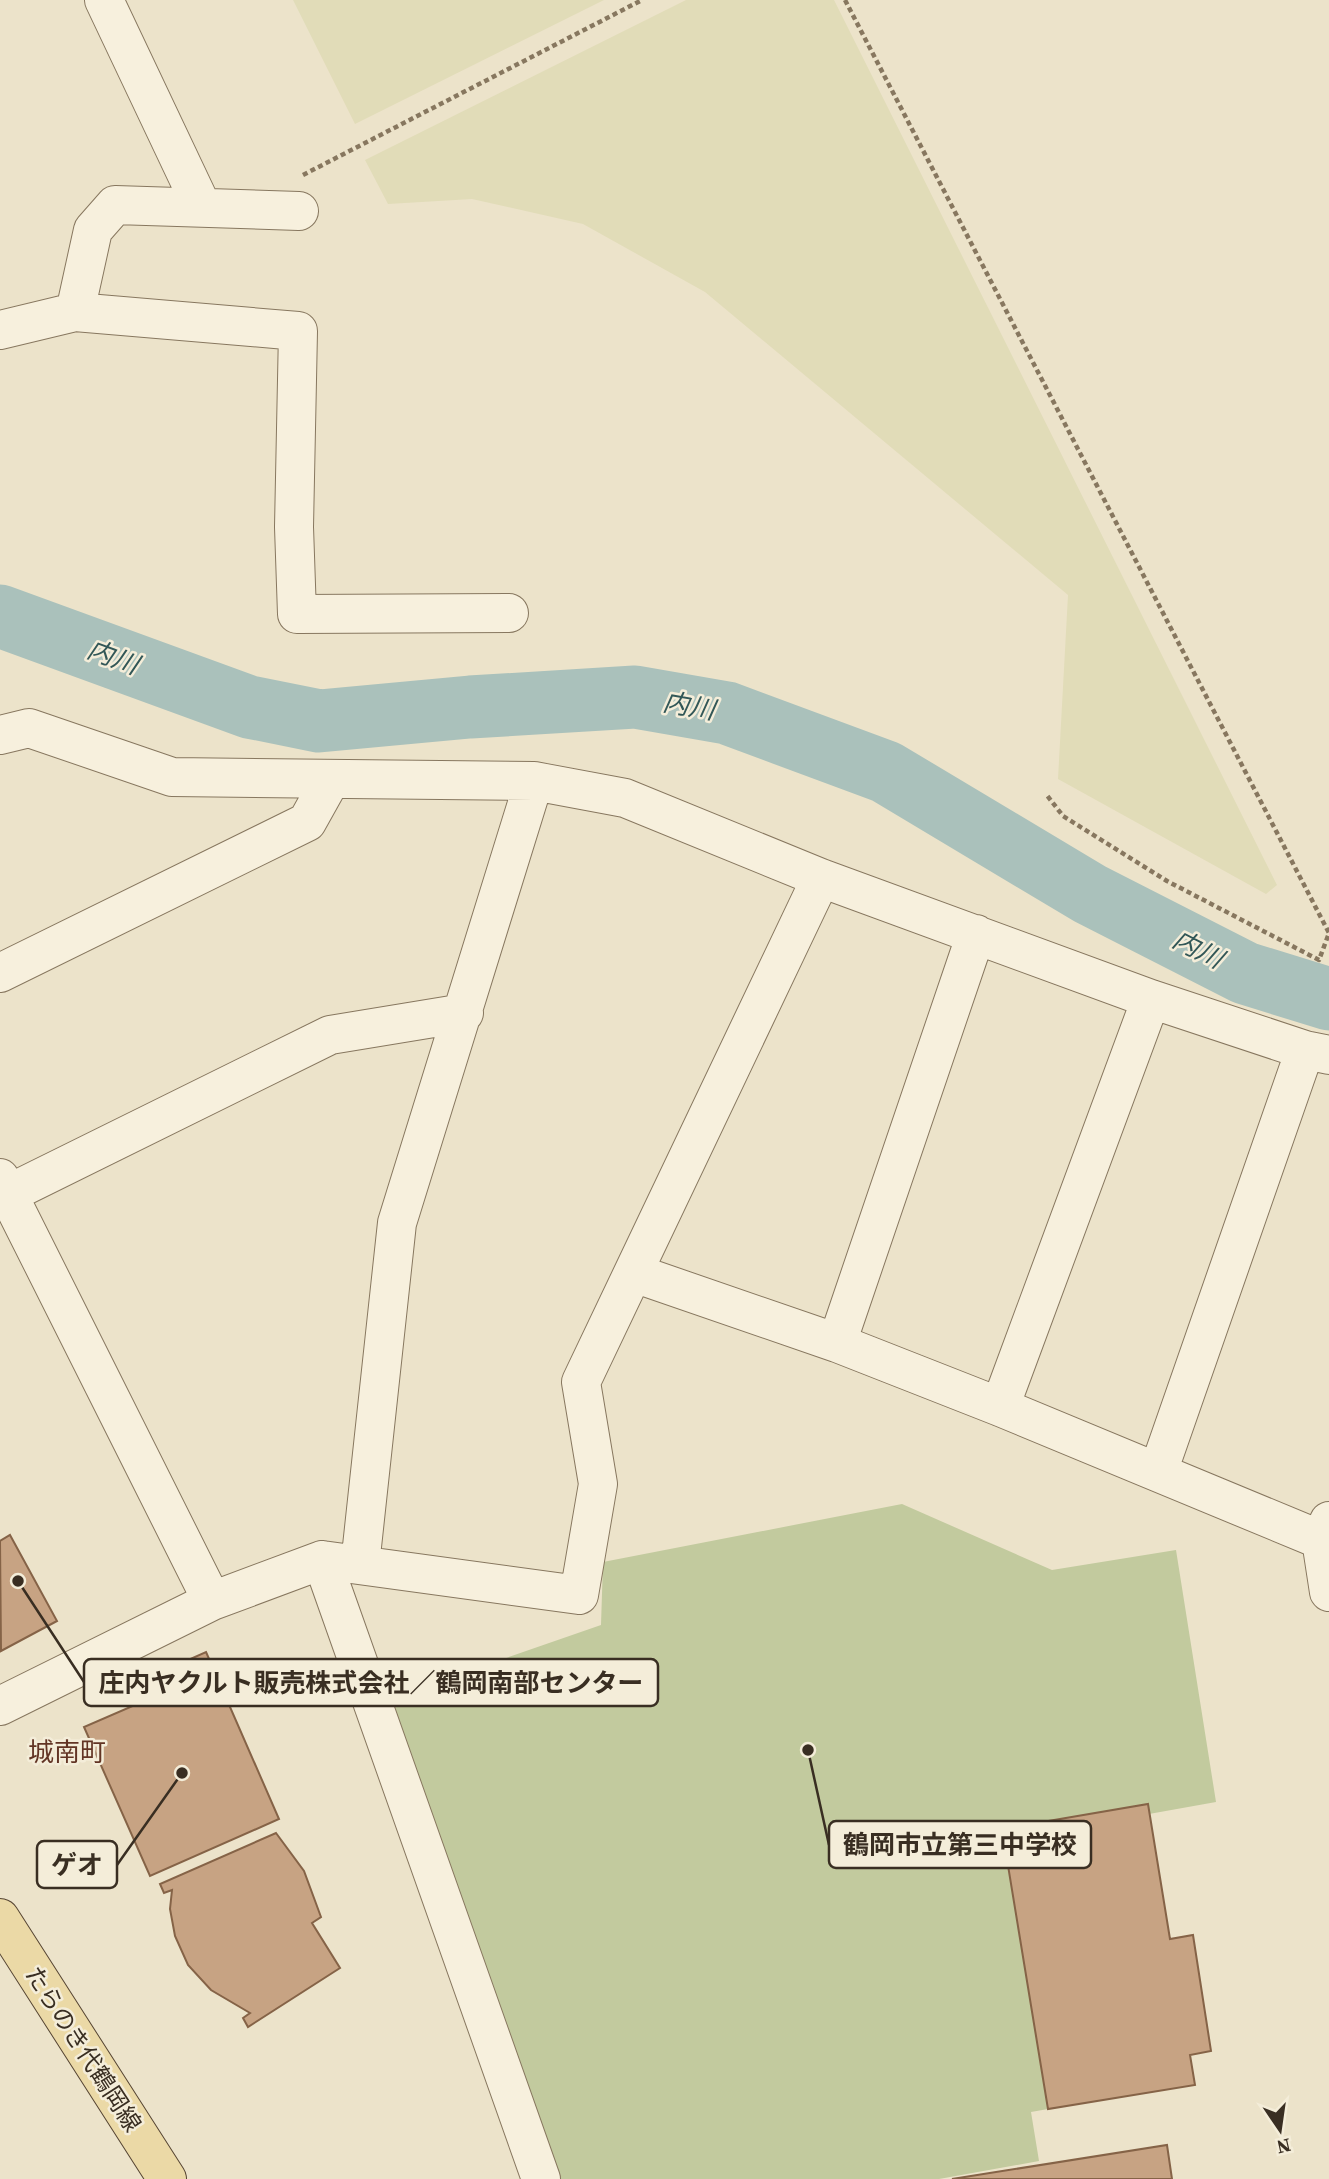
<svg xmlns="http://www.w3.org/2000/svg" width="1329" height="2179" font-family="'Source Serif 4','Noto Sans JP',serif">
<rect width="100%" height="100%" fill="#ece3ca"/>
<!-- farmland -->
<path fill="#e1dcb8" d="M293,0h311l-249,124z
M686,0h148l443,885 -11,9 -208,-115 10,-184 -363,-303 -122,-68 -111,-25 -84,5 -23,-44z"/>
<!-- green -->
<path fill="#c2ca9e" d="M902,1504l150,66 124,-20 40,252 -67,12 -1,-10 -146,25 46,280 -17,3 8,49 -100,18h-380l-168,-481 210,-73 2,-63z"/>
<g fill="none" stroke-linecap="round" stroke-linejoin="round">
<!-- river -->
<path stroke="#aac1bb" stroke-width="63" d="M0,616l249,91 70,14 151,-14 165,-10 92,16 159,59 204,122 155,79 84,26"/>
</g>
<!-- building -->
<path fill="#c7a383" stroke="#856347" stroke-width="2" d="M10,1535l47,86 -56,30 -1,-110z
M206,1652l73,167 -129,57 -66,-149 51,-22 -8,-18z
M1148,1804l22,135 23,-4 18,116 -21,4 5,30 -147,24 -46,-280z
M276,1833l28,38 17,46 -9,6 28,45 -92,59 -5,-9 7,-5 -39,-23 -23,-25 -13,-29 -5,-27 2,-19 -8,3 -4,-9z
M1167,2145l5,34h-220z"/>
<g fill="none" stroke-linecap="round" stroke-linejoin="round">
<!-- minor casing -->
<g stroke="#87775f" stroke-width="40">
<path id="minor" d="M104,0l98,207
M75,312l223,19 -4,196 3,87 212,-1
M0,330l75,-18 18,-82 22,-25 184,6
M0,735l29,-7 143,49 362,4 91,17 196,80 330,121 154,51 24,5
M0,973l307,-151 24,-43
M0,1178l212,423
M0,1198l330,-163 134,-22
M634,1273l203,70 163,64 321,133
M837,1343l139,-409
M1000,1407l151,-408
M1158,1472l147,-422
M1329,1521l-8,19 8,52
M322,1560l219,619
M360,1565l37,-342 137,-442
M0,1706l212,-105 110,-41 257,35 19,-111 -17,-102 240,-504"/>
</g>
<!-- major casing -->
<g stroke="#564533" stroke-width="40">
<path id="major" d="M0,1918l167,261"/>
</g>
<!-- path -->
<path stroke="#87775f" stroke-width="4.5" stroke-dasharray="5 3.5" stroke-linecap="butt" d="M845,0l484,933 -10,27 -152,-79 -104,-65 -17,-22
M303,175l339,-175"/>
<!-- minor -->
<use href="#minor" stroke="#f7f0dd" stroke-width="38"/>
<!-- major -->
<use href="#major" stroke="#ebd9a6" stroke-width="38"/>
</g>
<g text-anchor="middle" stroke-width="5" stroke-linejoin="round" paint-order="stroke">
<!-- street labels -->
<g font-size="24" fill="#392e22" stroke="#f4edd9">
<text transform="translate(83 2049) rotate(57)" y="8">たらのき代鶴岡線</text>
</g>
<!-- water labels -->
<g font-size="26" font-style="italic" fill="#325757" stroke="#f4edd9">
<text transform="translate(113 657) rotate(20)" y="9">内川</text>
<text transform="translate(689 706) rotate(10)" y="9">内川</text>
<text transform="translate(1198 949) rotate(27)" y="9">内川</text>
</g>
<!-- neighbourhood labels -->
<g font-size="26" fill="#623424" stroke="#f4edd9">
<text x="67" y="1761">城南町</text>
</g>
</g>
<!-- callouts -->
<path fill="none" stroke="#392e22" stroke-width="2.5" d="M18 1581L84 1682M808 1750L829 1845M182 1773L117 1865"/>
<g fill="#392e22" stroke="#f4edd9" stroke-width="2.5">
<circle cx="18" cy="1581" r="7"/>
<circle cx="808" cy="1750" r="7"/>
<circle cx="182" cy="1773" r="7"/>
</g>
<g fill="#f4edd9" stroke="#392e22" stroke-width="2.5">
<rect x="84" y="1659" width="574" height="47" rx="7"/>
<rect x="829" y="1821" width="262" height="47" rx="7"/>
<rect x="37" y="1841" width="80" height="47" rx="7"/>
</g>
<g font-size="26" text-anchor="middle" font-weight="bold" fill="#392e22">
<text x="371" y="1692">庄内ヤクルト販売株式会社／鶴岡南部センター</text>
<text x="960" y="1854">鶴岡市立第三中学校</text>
<text x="77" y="1874">ゲオ</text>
</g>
<!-- north arrow -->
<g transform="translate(1280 2130) rotate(167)" stroke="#f4edd9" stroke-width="5" paint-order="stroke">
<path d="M0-5L12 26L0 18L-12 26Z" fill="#392e22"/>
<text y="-10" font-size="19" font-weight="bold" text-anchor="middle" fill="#392e22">N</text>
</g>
</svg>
